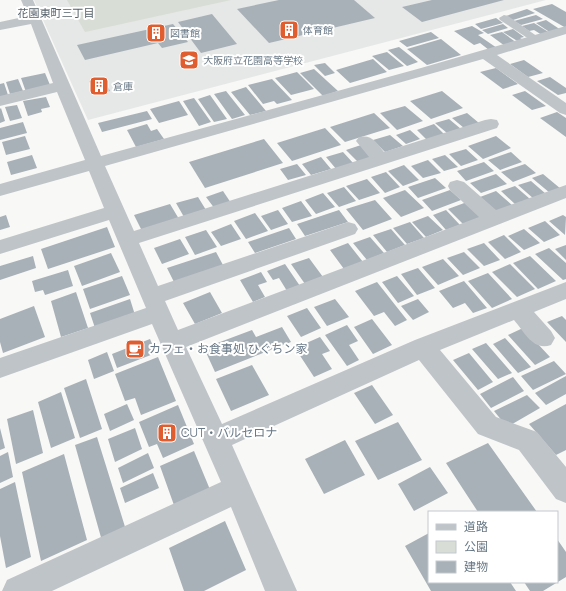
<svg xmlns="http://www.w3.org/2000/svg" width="566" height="591" font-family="Manrope,'Noto Sans JP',sans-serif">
<rect width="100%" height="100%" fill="#f8f8f6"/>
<!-- built -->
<path fill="#e6e7e7" d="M34,0h512l-458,120z"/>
<!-- green -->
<path fill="#d8ddd5" d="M67,0h164l-146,32z"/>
<!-- building -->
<path fill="#a8b1b7" d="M279,0h75l21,18 -106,25 -32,-34z
M432,0h72l-82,22 -20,-15z
M552,4l14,8v16l-33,-19z
M527,9l8,4 -22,7 -7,-4z
M212,14l25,30 -36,9 -23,-31z
M536,15l7,4 -22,6 -7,-4z
M496,18l7,5 -22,6 -6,-5z
M546,20l15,10 -10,3 -15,-10z
M534,23l16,10 -8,2 -8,-5 -5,1 -7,-5z
M173,24l15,18 -26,6 -4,-5 -73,17 -8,-15z
M503,24l5,4 -20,6 -6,-4z
M472,26l12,7 -6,2 19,13 -8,2 -9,-7 -6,2 -20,-14z
M513,29l11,8 -4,1 4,2 -5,2 -16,-10z
M431,32l8,6 -32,9 -8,-6z
M502,32l15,11 -12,3 -15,-11z
M441,39l20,16 -34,10 -20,-16z
M399,47l19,15 -11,4 -19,-16z
M387,52l17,14 -15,4 -17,-14z
M373,59l14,13 -37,11 -14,-13z
M524,60l19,13 -15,4 -18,-13z
M325,63l10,10 -10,3 -11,-11z
M496,68l22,16 -15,5 -23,-17z
M314,69l24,22 -15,5 -23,-23z
M297,72l17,17 -23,6 -16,-17z
M45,73l5,12 -24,7 -5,-14z
M103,77l7,14 -14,4 -7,-14z
M550,77l16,11v5l-8,2 -21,-14z
M18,79l5,12 -13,3 -4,-12z
M272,79l20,21 -15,4 -3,-3 -11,3 -15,-19z
M4,83l4,12 -8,2v-13z
M246,87l20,24 -16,4 -19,-23z
M226,91l19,24 -13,4 -18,-25z
M442,91l21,17 -32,11 -21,-18z
M525,91l21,15 -14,4 -20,-15z
M210,95l17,24 -13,3 -16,-23z
M46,97l4,10 -9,2 1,3 -14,4 -5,-15z
M194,98l17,24 -12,4 -16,-25z
M179,101l9,14 -29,8 -9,-14z
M17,105l5,13 -12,3 -5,-14z
M405,106l18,15 -26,9 -17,-17z
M1,108l4,13 -5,2v-14z
M147,111l5,8 -50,13 -4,-9z
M557,112l9,6v19l-26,-19z
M374,113l16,15 -45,14 -15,-15z
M467,113l12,10 -15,5 -12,-10z
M449,119l12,10 -14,4 -12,-10z
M23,122l4,11 -27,7v-12z
M147,124l4,7 6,-2 7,10 -28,8 -9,-17z
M434,124l11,11 -17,6 -11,-11z
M325,128l16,17 -49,16 -15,-18z
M410,130l10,9 -14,5 -10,-9z
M390,135l13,11 -18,6 -12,-12z
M25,136l5,13 -24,6 -4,-13z
M496,136l15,12 -28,11 -15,-13z
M264,139l19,24 -78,25 -16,-26z
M361,145l11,12 -14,5 -12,-12z
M466,149l12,11 -17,6 -12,-12z
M343,152l11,12 -17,6 -11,-13z
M511,152l11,10 -22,8 -12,-10z
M32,155l5,13 -26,7 -4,-13z
M445,155l13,12 -14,4 -12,-12z
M321,157l10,12 -20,6 -9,-11z
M428,160l13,13 -18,5 -12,-12z
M484,162l10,9 -28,10 -9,-10z
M297,164l9,11 -18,5 -8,-11z
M525,164l11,9 -23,9 -12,-10z
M404,165l15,15 -16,6 -15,-15z
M386,172l14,15 -15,6 -14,-16z
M496,174l11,10 -26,9 -11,-10z
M543,174l18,15 -11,4 -18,-15z
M435,178l11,10 -28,10 -10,-11z
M367,179l13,14 -21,7 -13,-14z
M531,181l15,13 -12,5 -16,-14z
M515,186l15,13 -14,6 -15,-14z
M344,187l12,14 -17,6 -12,-14z
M405,190l19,18 -23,9 -18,-19z
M450,190l11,10 -29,11 -10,-11z
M223,191l8,12 -16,6 -9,-12z
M496,191l17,15 -17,7 -16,-16z
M323,193l12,14 -19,7 -11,-14z
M198,197l8,13 -22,7 -8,-14z
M375,200l17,19 -29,11 -17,-21z
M301,201l11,15 -20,6 -10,-14z
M467,202l15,16 -18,7 -16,-16z
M170,204l9,15 -37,12 -8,-16z
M278,210l10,14 -17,6 -10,-14z
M339,210l9,12 -43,14 -8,-12z
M446,210l14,15 -14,5 -13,-15z
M255,213l13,18 -22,8 -12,-18z
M6,215l4,12 -10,3v-13z
M563,215l3,2 -1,18 -16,-14z
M428,216l15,14 -17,7 -14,-15z
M545,221l15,14 -16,7 -16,-14z
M410,222l14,16 -17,6 -14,-16z
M231,224l10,15 -20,7 -10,-14z
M107,227l8,20 -67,22 -7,-20z
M289,228l7,11 -41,14 -7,-11z
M391,229l14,16 -18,7 -14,-17z
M524,229l16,14 -16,7 -16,-14z
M206,230l11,17 -22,8 -10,-18z
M504,235l17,17 -16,7 -17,-17z
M370,237l14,16 -17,7 -14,-17z
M180,239l9,15 -27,10 -8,-16z
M348,243l15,19 -19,7 -14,-19z
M484,243l16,17 -16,6 -17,-17z
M566,245v15l-11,-11z
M549,248l17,15v16l-3,1 -28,-26z
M216,252l7,13 -49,17 -7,-14z
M464,252l16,16 -17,7 -16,-17z
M111,253l9,19 -38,14 -8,-20z
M33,256l3,12 -36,12v-14z
M530,256l26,25 -18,8 -25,-26z
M309,258l14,19 -18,7 -14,-20z
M443,259l16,17 -21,9 -16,-18z
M285,264l15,22 -13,5 -8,-13 -6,2 -6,-9z
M510,264l25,25 -18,8 -25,-25z
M418,268l17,20 -18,7 -16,-21z
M68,270l5,16 -28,9 -2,-5 -8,2 -3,-11z
M261,272l6,10 -9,3 7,12 -12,5 -13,-22z
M488,273l24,26 -20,9 -24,-27z
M122,276l8,19 -40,14 -7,-20z
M397,276l17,20 -16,7 -16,-21z
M464,281l23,27 -14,5 -8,-10 -12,5 -14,-17z
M377,282l30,38 -12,6 -11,-14 -10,4 -19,-25z
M76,292l12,36 -27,9 -10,-36z
M210,292l12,21 -27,11 -12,-21z
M130,299l5,16 -40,13 -5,-15z
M335,299l14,18 -22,9 -13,-19z
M418,299l11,13 -16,8 -12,-14z
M34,306l11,31 -42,16 -3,-11v-23z
M307,308l14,20 -20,9 -14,-21z
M562,316l4,4v22l-19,-20z
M372,319l20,26 -19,9 -19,-27z
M347,325l11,16 -9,4 10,15 -12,6 -22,-31z
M282,327l9,15 -76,30 -11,-24 48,-18 4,7z
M523,328l27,29 -15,8 -27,-30z
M320,337l10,14 -8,3 10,15 -18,8 -19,-29z
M505,338l26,29 -13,6 -25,-29z
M150,339l6,14 -39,15 -5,-14z
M486,343l26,30 -14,6 -26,-30z
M107,352l7,19 -20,8 -6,-19z
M469,353l24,29 -15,8 -25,-30z
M158,357l18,44 -35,14 -6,-17 -10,3 -10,-27z
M554,361l12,13 -33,16 -12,-14z
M252,365l17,30 -38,16 -15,-32z
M566,376v18l-20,11 -11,-12z
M513,377l11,14 -33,17 -11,-14z
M86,379l16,50 -22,9 -16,-50z
M372,385l21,30 -18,9 -21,-31z
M61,392l14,46 -24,10 -13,-46z
M527,395l13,13 -33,19 -13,-16z
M127,404l7,16 -24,11 -6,-17z
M566,404v46l-10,5 -27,-31z
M178,405l16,39 -31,14 -6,-14 -8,3 -10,-25z
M33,410l10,43 -27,11 -9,-45z
M398,422l24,38 -44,20 -23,-39z
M0,428l5,20 -5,2z
M135,428l7,21 -27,13 -7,-23z
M97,437l29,93 -24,11 -27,-96z
M345,440l20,35 -41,19 -19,-35z
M488,443l49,69h-59l-32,-49z
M194,451l17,41 -36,16 -15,-42z
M8,452l5,25 -13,6v-27z
M148,453l6,15 -31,15 -5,-15z
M64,454l23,86 -46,21 -19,-89z
M430,467l18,26 -34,18 -16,-27z
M153,473l6,15 -34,15 -5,-15z
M15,482l16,75 -25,11 -6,-32v-47z
M225,521l21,49 -42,21h-20l-15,-43z
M429,533v49h81l6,9h-85l-26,-45z
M557,539l9,13v25l-23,14h-13l-6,-9h33z"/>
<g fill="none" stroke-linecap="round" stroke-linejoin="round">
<!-- service -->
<path fill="#bfc4c8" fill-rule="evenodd" d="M504,15l4,1 33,23 -5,3 -4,-1 -32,-21 -1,-2z"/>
<!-- minor -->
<path fill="#bfc4c8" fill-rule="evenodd" d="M21,0h12l68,156 320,-88 145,-42v8l-69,21 69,48v12l-6,-2 -77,-54 -378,107 29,65 235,-74 -13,-16 3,-4c13,-3 18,6 25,15l101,-32 6,-1 6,1 2,4 -2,4 -358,115 19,43 190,-64 7,2 3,5 -3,5 -190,67 13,29 301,-113 -29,-27 -2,-4 2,-4 7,-2 7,2 32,28 70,-25v13l-380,149 36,77 193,-84 151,-58v17l-32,13 17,19 4,7 -4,7c-18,6 -26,-12 -37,-25l-74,30 56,67 41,15 29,35v36l-10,-4 -37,-49 -41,-16 -59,-74 -187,85 65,146h-32l-34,-84 -179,84h-50l5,-11 214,-98 -69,-158 -152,54v-20l146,-50 -37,-88 -109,34v-14l104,-32 -15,-37 -89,25v-12l85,-24 -28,-68 -57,14v-10l53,-13 -22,-59 -31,6v-8l28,-6z"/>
</g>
<!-- icons -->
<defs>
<g id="building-square" transform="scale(1)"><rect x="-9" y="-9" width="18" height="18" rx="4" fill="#df5d2f" stroke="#fff"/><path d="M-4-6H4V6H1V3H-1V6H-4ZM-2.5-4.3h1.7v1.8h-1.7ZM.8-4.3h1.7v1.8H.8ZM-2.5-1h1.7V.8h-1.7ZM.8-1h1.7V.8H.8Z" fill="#fff"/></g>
<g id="school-square" transform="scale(1)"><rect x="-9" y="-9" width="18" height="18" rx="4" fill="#df5d2f" stroke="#fff"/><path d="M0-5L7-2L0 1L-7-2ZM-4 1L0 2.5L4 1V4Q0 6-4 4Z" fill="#fff"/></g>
<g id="cafe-square" transform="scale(1)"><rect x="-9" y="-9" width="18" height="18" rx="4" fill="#df5d2f" stroke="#fff"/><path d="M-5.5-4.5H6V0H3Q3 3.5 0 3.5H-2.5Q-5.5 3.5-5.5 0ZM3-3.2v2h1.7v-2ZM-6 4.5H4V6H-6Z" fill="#fff"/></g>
</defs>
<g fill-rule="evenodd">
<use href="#building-square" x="289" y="30"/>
<use href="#building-square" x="156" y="33"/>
<use href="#school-square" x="189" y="60"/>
<use href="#building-square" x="99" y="86"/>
<use href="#cafe-square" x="135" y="349"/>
<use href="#building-square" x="167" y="433"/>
</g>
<g text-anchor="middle" stroke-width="4" stroke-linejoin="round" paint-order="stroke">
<!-- far-poi labels -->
<g font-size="10" fill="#687886" stroke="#fff" text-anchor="start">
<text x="303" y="34">体育館</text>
<text x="170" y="37">図書館</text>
<text x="203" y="64">大阪府立花園高等学校</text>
<text x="113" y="90">倉庫</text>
</g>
<!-- far-neighbourhood labels -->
<g font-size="11" fill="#56616b" stroke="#fff">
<text x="56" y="17">花園東町三丁目</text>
</g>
<!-- poi labels -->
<g font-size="12" fill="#687886" stroke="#fff" text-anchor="start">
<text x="149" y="353">カフェ・お食事処 ひぐちン家</text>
<text x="181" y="437">CUT・バルセロナ</text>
</g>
</g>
<!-- legend -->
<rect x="428" y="511" width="130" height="72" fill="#ffffff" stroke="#c3c9cf"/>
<rect x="436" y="524" width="20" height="6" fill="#bfc4c8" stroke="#c3c9cf"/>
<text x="464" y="531" font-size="12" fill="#687886">道路</text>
<rect x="436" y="541" width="20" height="12" fill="#d8ddd5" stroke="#c3c9cf"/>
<text x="464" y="551" font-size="12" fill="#687886">公園</text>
<rect x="436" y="561" width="20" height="12" fill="#a8b1b7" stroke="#c3c9cf"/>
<text x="464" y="571" font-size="12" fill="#687886">建物</text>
</svg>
